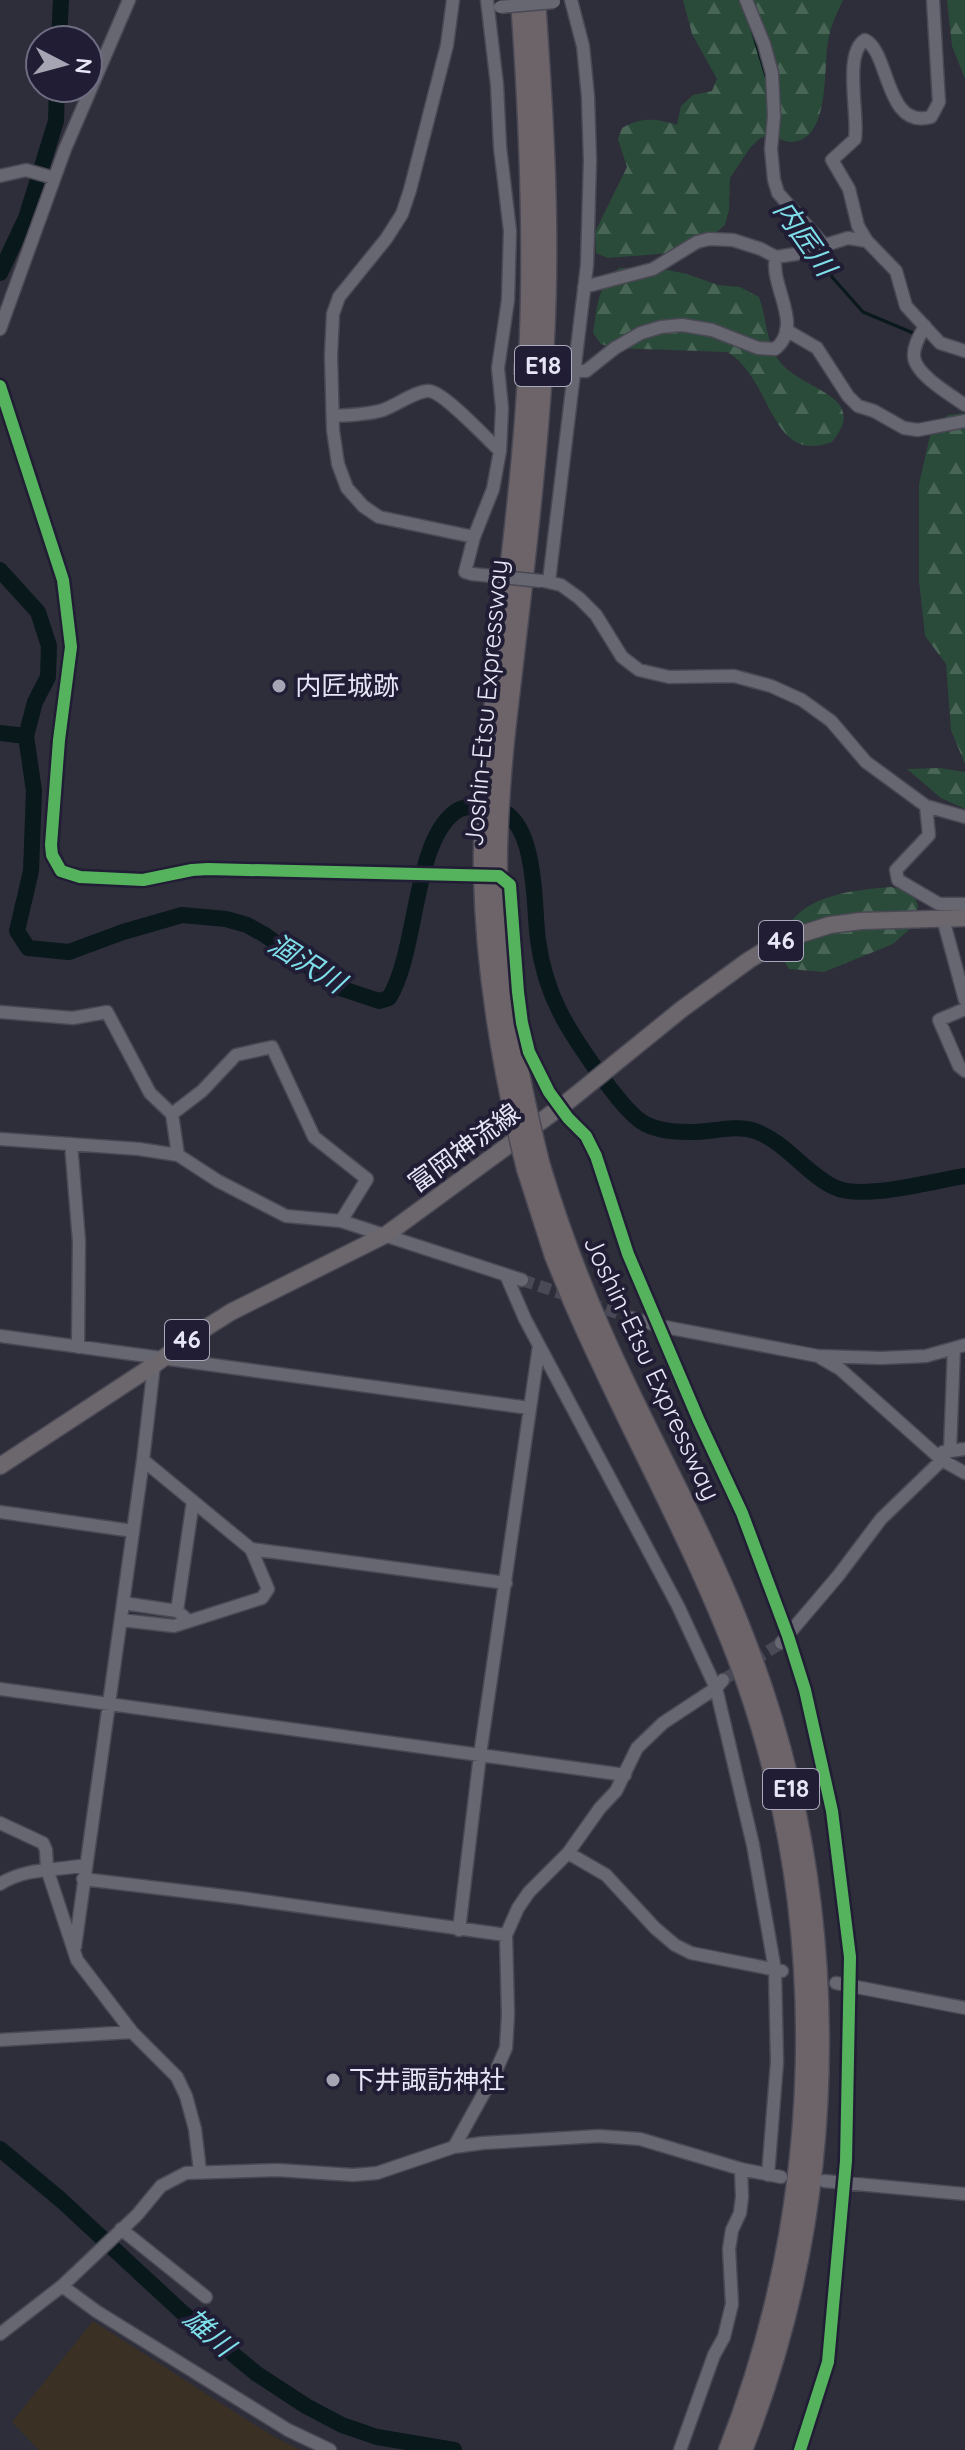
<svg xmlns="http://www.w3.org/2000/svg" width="965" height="2450" font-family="Quicksand,'Noto Sans JP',sans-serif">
<defs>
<pattern id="forest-firs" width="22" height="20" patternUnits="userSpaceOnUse" patternTransform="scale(2)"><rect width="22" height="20" fill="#2a4b39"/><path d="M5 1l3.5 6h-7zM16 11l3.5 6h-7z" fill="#496556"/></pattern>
</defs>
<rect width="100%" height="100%" fill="#2e2d3a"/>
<!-- industrial -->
<path fill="#3a3024" d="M93,2321l154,99 35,21 19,9h-262l-27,-28z"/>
<!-- forest -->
<path fill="url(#forest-firs)" d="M683,0h160c-6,13 -13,27 -15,42 -5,25 3,98 -36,100 -6,1 -17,-6 -24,-7l-9,4 -9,9 -20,30 -1,32 -4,15 -25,21 -16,6 -76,6 -12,-5 -1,-21 32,-65 -9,-28 4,-11c19,-11 34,-10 55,-3l4,-19 12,-11 19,-4 5,-12 -25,-45z
M947,0h18v79l-13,-33z
M653,267l34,7 31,11 22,2 19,10c7,19 7,41 17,59 20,36 97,36 56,86 -63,24 -59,-64 -105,-90l-114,-4 -12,-4 -8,-11c5,-29 3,-44 26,-65z
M965,413v351l-14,-34 -5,-66 -21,-28 -6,-55v-97l13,-57 16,-12z
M940,768l25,4v37l-24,-11 -34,-29z
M891,887l22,5 5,14 -5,20 -20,18 -69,28 -35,-3 -10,-16c2,-8 4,-18 8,-25 19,-34 68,-38 104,-41z"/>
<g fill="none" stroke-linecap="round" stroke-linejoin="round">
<!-- stream -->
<path stroke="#08181b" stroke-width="3" d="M752,30l15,50
M819,250l13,27 31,35 55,23"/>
<!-- river -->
<path stroke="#08181b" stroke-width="16" d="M59,40l2,-40
M0,273l26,-55 30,-97 1,-33
M0,570l38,42 11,34 -1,31 -13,25 -9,34 8,55 -3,80 -14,60 11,17 41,4 54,-20 59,-17 44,4 21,6 18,10 72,52 42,14 10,-3c29,-47 24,-155 66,-186 10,-8 23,-4 35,-4 49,3 43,99 48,132 3,23 11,50 21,70 12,25 61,98 83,112 12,8 32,10 47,10 21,1 45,-8 66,-1 31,11 50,42 79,56 27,14 99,-6 131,-11
M0,733l26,3
M0,2149l61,51 123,114 73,60 49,32 36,19 35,12 77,13"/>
<!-- minor-tunnel -->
<path stroke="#4a4956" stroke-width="12" stroke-dasharray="12 6" stroke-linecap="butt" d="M513,369l48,2
M522,1280l50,17
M589,1303l42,15
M723,1680l58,-37"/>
<!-- minor casing -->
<g stroke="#494854" stroke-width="15">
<path id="minor" d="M453,0l-6,45 -37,145 -8,24 -16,25 -47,58 -6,17 -2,42 2,74 5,34 9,24 16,18 16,11 95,20
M746,0l18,44 8,29 2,43 -3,33 3,31 4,13 46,52
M0,176l26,-6 28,8
M867,241l-9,-15 -9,-37 -17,-29 23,-21c4,-24 -12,-86 10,-99 25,12 20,90 66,77l8,-15 -6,-102
M584,287l69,-18 44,-27 12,-3 24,1 28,9 15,8 20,-3 52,-16 19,3 29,30 10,35 34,37 25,8
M925,326c-5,9 -12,20 -11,31 2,18 37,38 51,48
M0,329l65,-180 64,-149
M786,330l31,18 31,48 10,10 16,5 30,17 14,2 47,-9
M561,371h25l29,-23 26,-15 20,-6 21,-2 30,5 46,18 17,1c30,-24 -6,-63 1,-92
M0,386l63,194 8,67 -12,93 -8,105 1,10 9,16 19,6 63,3 49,-10 16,-1 291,7 11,9 8,107 4,31 7,29 20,40 19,26 18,18 10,20 32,98 71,167 43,92 46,123 17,54 27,121 18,146 -4,204 -18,201 -28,88
M333,416c16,-1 34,-1 50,-6 12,-4 34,-20 46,-19 15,1 58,48 71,60
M472,574l-7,-2 9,-35 19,-48 7,-38 2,-43 -4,-40 10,-68 2,-69 -10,-84 -3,-62 -10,-85
M544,581l17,4 18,13 17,17 26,42 17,13 30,7 65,-1 37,10 31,14 29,21 35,41 60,44 39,11
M549,581l38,-316 3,-104 -2,-64 -5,-51 -12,-46
M926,806l3,29 -33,35 2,10 41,24h26
M943,919l22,81
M965,1009l-26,11 20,46 6,5
M0,1012l73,6 34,-6 43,81 22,21
M0,1139l139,10 39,6 40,26 68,35 55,5 181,59
M71,1144l8,97 -1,106
M178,1155l-6,-41 30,-23 34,-36 36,-8 42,90 53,42 -26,42
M506,1275l19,44 153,287 38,82 37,157 22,125 2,92 -9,113
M631,1318l29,8 158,30 63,2 45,-2 39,-11
M0,1336l529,72
M821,1358l19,11 102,91 23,13
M950,1450l4,-102
M943,1452l22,-3
M0,1512l133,19
M251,1549l255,34
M123,1603l54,8
M121,1620l53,6 88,-28 6,-9 -17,-40 -108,-89
M189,1621l-12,-10 16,-110
M781,1643l57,-67 43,-57 61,-59
M0,1689l625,86
M0,1823l43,20 3,7 1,19 30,91 55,72 45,45 9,19 9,33 5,42
M568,1853l38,22 49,53 20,17 16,8 91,18
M83,1879l158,19 265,37
M0,1884c27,-17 56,-13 85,-19
M459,1930l21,-175 59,-409
M75,1947l68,-487 11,-95
M836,1983l129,25
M0,2040l132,-8
M454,2147l41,-74 11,-25 2,-33 -2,-80 12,-27 11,-16 39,-39 32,-45 16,-17 21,-43 26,-25 53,-35 7,-8
M824,2181l141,13
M121,2229l85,68
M62,2286l34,25 192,119 42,20
M0,2334l62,-48 75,-71 24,-29 25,-13 91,-3 76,5 24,-2 77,-26 29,-4 116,-7 41,3 101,30 40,8
M680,2450l34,-95 10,-18 8,-33 -3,-55 3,-19 8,-17 2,-16 -1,-28"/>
</g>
<!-- major casing -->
<g stroke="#494854" stroke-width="19">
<path id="major" d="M0,1466l154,-101 39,-29 38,-24 156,-78 179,-131 116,-94 67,-49 33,-20 48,-15 31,-4 104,-3"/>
</g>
<!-- highway casing -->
<g stroke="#494854" stroke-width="21">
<path id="highway" d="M491,729c14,-131 33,-262 38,-394 4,-112 -1,-224 -9,-335
M506,731c15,-130 32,-261 39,-392 6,-113 -1,-226 -9,-339
M541,1166c17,56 37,111 61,165 43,99 98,193 138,294 105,261 107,563 3,825
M526,1169l28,87 18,44c55,128 126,249 173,380 87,247 78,527 -17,770"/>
</g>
<!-- minor -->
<use href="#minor" stroke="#676771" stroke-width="12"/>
<!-- major -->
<use href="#major" stroke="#6b676c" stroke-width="16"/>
<!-- highway -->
<use href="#highway" stroke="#6c6469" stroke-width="18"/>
<!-- minor-bridge casing -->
<g stroke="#494854" stroke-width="15" stroke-linecap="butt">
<path id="minor-bridge" d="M500,7l54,-5
M472,574l69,7"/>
</g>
<!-- highway-bridge casing -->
<g stroke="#494854" stroke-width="21" stroke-linecap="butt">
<path id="highway-bridge" d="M491,729c-5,48 -9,97 -8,146 2,100 19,197 43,294
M506,731c-8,77 -12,154 -3,231 7,69 21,137 38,204"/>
</g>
<!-- minor-bridge -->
<use href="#minor-bridge" stroke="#676771" stroke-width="12"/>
<!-- highway-bridge -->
<use href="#highway-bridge" stroke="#6c6469" stroke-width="18"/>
<!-- cycleway casing -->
<g stroke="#201d35" stroke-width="17">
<path id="cycleway" d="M0,386l63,194 8,67 -12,93 -8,105 1,10 9,16 19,6 63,3 49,-10 16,-1 291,7 11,9 8,107 4,31 7,29 20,40 19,26 18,18 10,20 32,98 71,167 43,92 46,123 17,54 27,121 18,146 -4,204 -18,201 -28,88"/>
</g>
<!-- cycleway -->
<use href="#cycleway" stroke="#56b35d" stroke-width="12"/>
</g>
<!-- markers -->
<g fill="#a6a5b4" stroke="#201d35" stroke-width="3">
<circle cx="279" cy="686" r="8"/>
<circle cx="333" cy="2080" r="8"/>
</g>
<g text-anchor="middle" stroke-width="8" stroke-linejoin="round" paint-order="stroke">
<!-- shield labels -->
<g fill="#201d35" stroke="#abaabc" stroke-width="2">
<rect x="515" y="346" width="56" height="40" rx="6"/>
<rect x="759" y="921" width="44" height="40" rx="6"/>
<rect x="165" y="1320" width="44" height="40" rx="6"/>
<rect x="763" y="1769" width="56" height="40" rx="6"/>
</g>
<g font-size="24" font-weight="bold" fill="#e6e6f6">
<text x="543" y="374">E18</text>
<text x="781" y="949">46</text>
<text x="187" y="1348">46</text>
<text x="791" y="1797">E18</text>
</g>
<!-- poi labels -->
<g font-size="26" fill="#e6e6f6" stroke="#201d35" text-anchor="start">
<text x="295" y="695">内匠城跡</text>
<text x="349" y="2089">下井諏訪神社</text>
</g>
<!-- street labels -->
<g font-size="26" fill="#e6e6f6" stroke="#201d35">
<text transform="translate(486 703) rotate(-85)" y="9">Joshin-Etsu Expressway</text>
<text transform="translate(464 1148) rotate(-36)" y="9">富岡神流線</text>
<text transform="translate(652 1368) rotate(65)" y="9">Joshin-Etsu Expressway</text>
</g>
<!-- water labels -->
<g font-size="28" font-style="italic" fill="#7edee9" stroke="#201d35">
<text transform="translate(805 238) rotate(55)" y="10">内匠川</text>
<text transform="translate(307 963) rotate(32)" y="10">涸沢川</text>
<text transform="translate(209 2332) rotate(41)" y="10">雄川</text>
</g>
</g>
<!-- north arrow -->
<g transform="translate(64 64) rotate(96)"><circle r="38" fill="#201d35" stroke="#6f6d82" stroke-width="2"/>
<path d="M0-6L14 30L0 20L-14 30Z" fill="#a6a5b4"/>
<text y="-12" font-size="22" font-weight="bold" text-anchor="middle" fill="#e6e6f6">N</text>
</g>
</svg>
